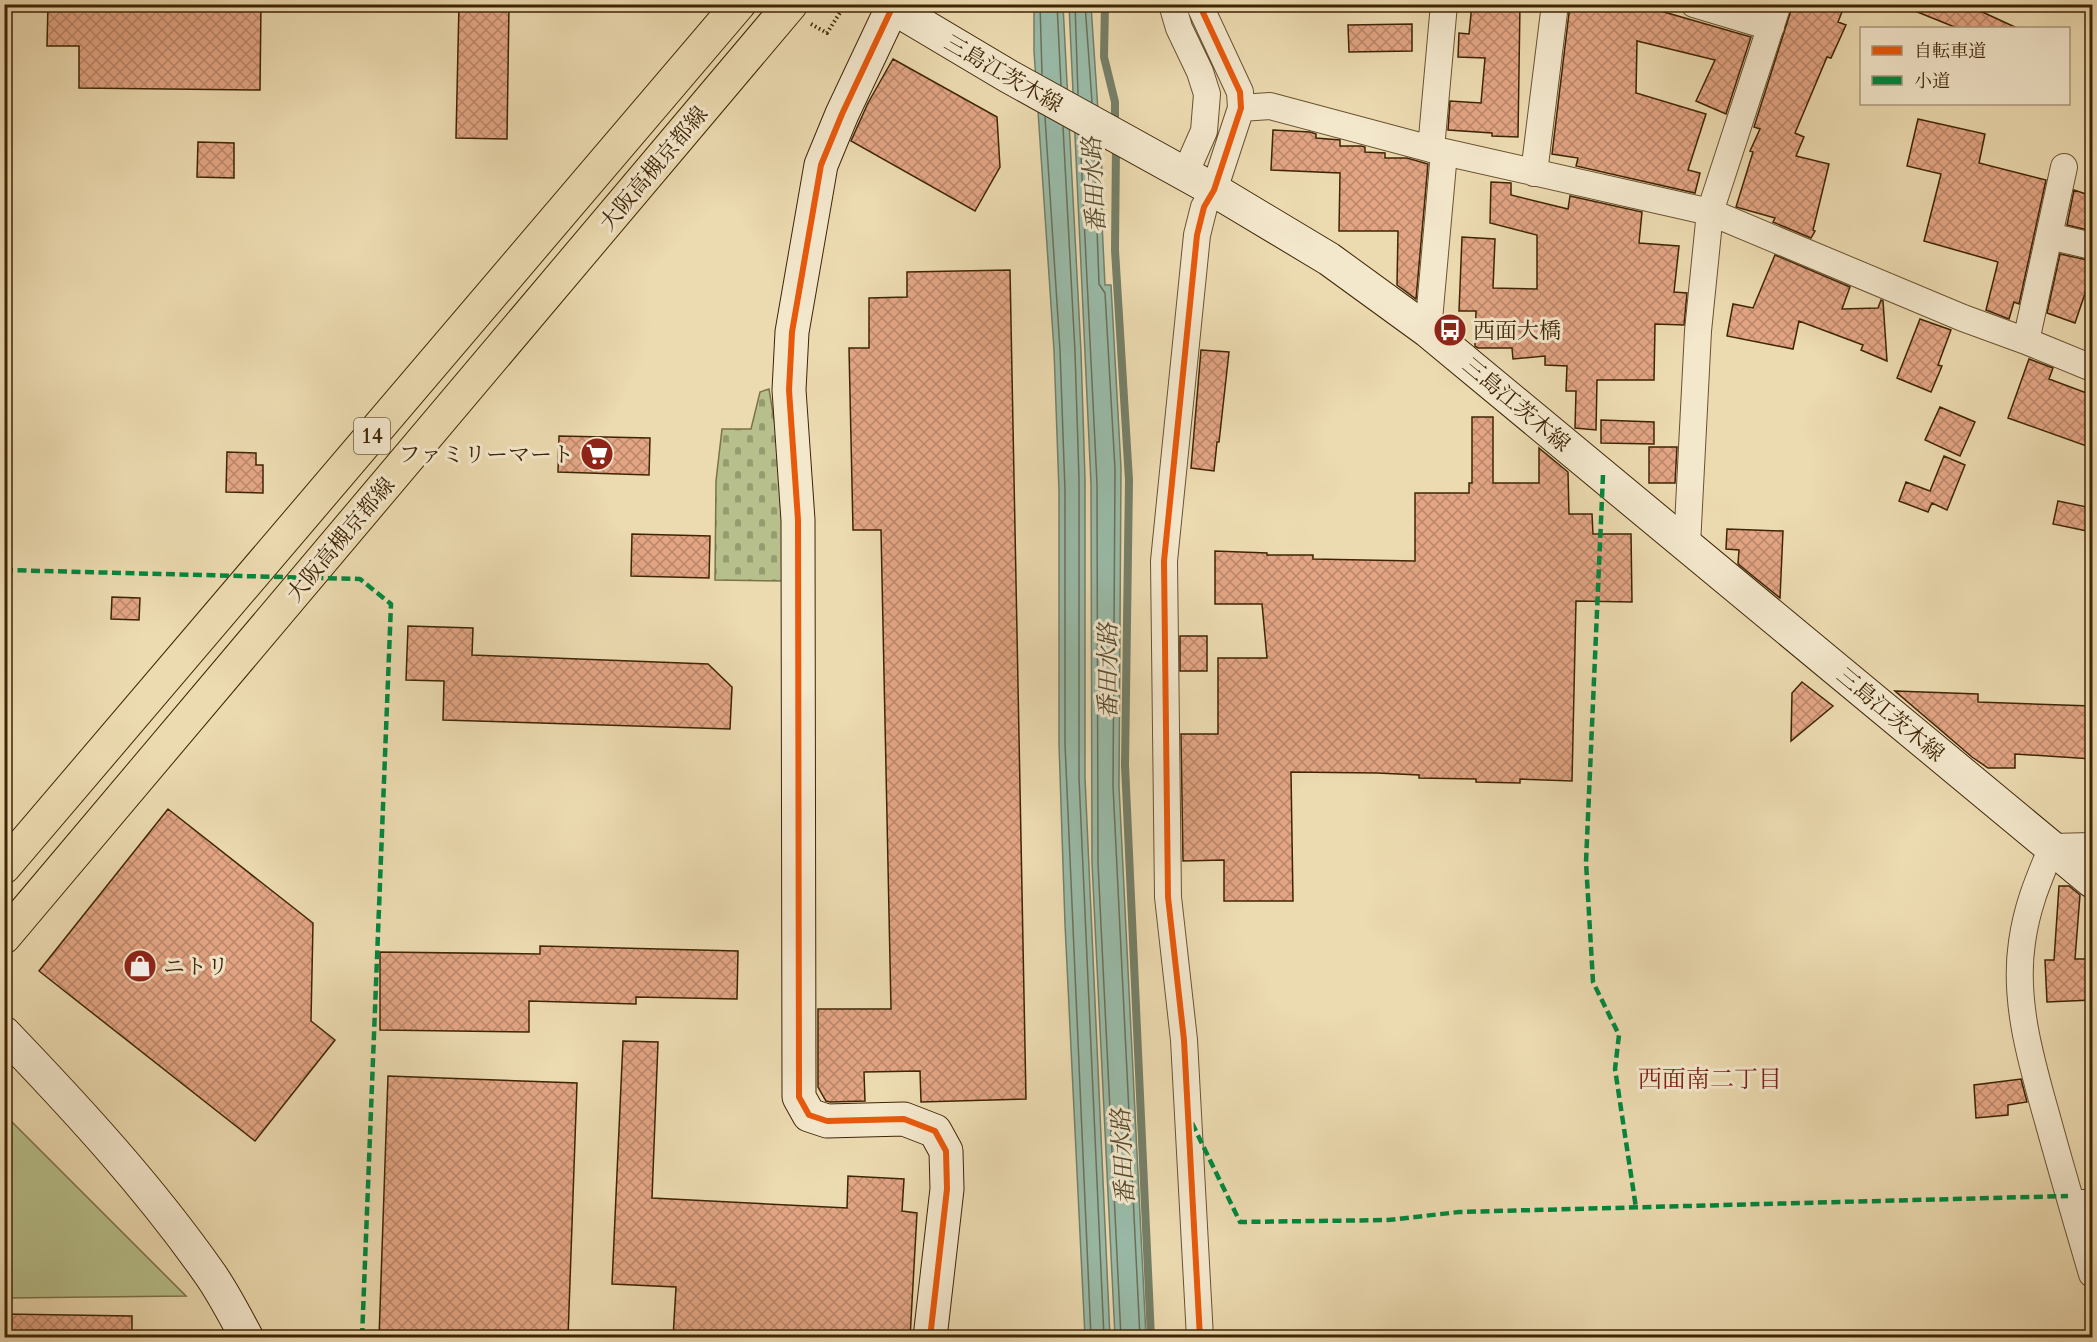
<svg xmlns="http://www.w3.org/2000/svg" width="2097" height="1342" font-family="Cardo,'Noto Serif JP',serif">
<defs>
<pattern id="cemetery-stones" width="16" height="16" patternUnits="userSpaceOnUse" patternTransform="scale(1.5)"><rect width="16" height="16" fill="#b7c08c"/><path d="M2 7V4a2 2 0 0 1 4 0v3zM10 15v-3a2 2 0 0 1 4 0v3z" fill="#969c70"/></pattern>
<pattern id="building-cross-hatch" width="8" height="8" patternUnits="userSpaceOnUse" patternTransform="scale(1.5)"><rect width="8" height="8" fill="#e3a584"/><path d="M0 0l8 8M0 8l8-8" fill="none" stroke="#b9866a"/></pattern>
</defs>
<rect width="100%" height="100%" fill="#ecdab0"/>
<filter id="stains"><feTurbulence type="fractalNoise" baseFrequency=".00333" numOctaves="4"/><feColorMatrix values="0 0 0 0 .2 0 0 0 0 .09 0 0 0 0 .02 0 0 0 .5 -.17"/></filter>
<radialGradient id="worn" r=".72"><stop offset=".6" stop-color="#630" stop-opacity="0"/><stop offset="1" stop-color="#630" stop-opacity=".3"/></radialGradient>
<!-- cemetery -->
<path fill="url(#cemetery-stones)" stroke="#7b7248" stroke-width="1.5" d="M769,389l12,73 4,119 -70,-1 1,-99 6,-52h29l9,-37z"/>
<!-- park -->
<path fill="#b7c08c" stroke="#7b7248" stroke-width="1.5" d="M5,1115l181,181 -181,2z"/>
<!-- water -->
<path fill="#99bba9" stroke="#757f67" stroke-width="1.5" d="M1034,5h29l18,347 4,127v299l25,559h-25l-20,-413 -6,-180v-253l-5,-141 -20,-299z
M1069,5h22l11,166v52l3,62h6l10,183 -2,318 27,551h-31l-23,-474 -1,-379z"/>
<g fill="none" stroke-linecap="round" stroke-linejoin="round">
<!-- shore -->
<path stroke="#6c7057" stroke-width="1.5" d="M1040,4l2,70
M1057,4l4,81
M1075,4l3,90
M1085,4l7,98
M1045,117l15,233 5,141v253l26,594
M1063,127l12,225 4,127v299l25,560
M1080,136l17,348 1,379 23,475
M1094,144l5,140 6,9 10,176 -2,317 27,552"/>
<!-- stream -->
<path stroke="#757f67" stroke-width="8" d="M1105,4l-1,53 11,45v24
M1116,145l-1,105 14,230 -4,285 26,573"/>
</g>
<!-- building -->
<path fill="url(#building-cross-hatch)" stroke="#3f2505" stroke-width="1.5" d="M48,4h213l-1,86 -181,-2v-42h-32z
M459,4h50l-2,135 -51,-1z
M1472,4h48l-2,133 -26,-1v-3l-44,-3 2,-29 31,2 4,-45 -27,-1 1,-24 10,1z
M1610,4h14l18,5 1,-3 108,31 -25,77 -30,-13 19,-41 -78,-19 -1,52 70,21 -18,56 12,3 -5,20 -119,-27 2,-8 -26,-4 18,-149 40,1z
M1793,4h52l-7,18 8,3 -15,33 -4,-1 -32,76 9,4 -8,19 33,8 -16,66 2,1 -4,7 -38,-16 2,-4 -39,-11 17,-55 -3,-1 10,-22 -6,-2z
M1965,4l52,24h-60l-57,-23z
M1412,24v27l-63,1 -1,-27z
M893,59l104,58 3,50 -25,44 -124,-70 17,-38z
M1918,119l67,15 -6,29 67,17 -27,124 -5,-2 -5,17 -23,-9 12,-48 -74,-21 17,-67 -34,-8z
M1273,130l37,2 6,2v4l24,2v6h21l4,1v5l20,1v5h22l21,6 -12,135 -19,-14 1,-54h-59l1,-58 -69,-3z
M198,142l36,1v35l-37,-1z
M1491,182l20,1v12l57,14 2,-13 72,16 -3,31 40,3 -5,46 13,1 -3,32 -29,-1 -1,56h-57l-1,50 -21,-2 1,-37h-10l1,-25 -22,-1v-9l-32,3 -1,-11h-34l-3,-2 1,-35h-17l3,-74 33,2 -2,49 44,1v-54l-47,-12z
M2074,190l18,6v35l-25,-6z
M2060,254l32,7v12l-17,50 -28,-10z
M1775,255l75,32 -8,22 36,-1 3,-8 2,1 4,60 -26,-11 2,-5 -64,-24 -6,28 -66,-13 6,-32 20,4z
M1010,270l16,829 -105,3 -1,-31 -56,1 1,29 -35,1 -4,-1 -8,-14v-78h73l-10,-479h-28l-4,-182h20v-50l38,-1v-25z
M1920,319l31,11 -13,35 4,1 -11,26 -34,-14z
M1201,350l28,2 -10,90h-2l-3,29 -23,-3z
M2029,359l24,9 -4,11 43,16v53l-84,-30z
M1940,407l35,15 -15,34 -35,-16z
M1472,417h21v66h46v-35l29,24 1,42h23l1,20h38l1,68 -56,-1 -4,180 -52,-2v4l-44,-1v-3l-57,-1v-3l-42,-2 -86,-1 2,129h-69v-41l-41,1 -2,-127h37v-76h49l-5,-54h-47v-53l52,2v2h46v4l102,2v-68h54v-10h3z
M1601,420l53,2v22l-53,-1z
M559,436l91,2 -1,37 -91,-3z
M1649,447h28l-2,36h-26z
M227,452l29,1v12h7v28l-37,-1z
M1944,456l21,9 -18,45 -15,-7 -4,9 -29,-11 7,-19 24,9z
M2058,501l34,7v24l-39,-8z
M1727,529l56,2 -3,67 -42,-34 1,-14 -13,-1z
M632,534l78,2 -1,42 -78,-2z
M112,597l28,1 -1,22 -28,-1z
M408,626l65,2 -1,27 236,9 24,23 -2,42 -287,-9 1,-39 -38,-1z
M1180,636h27v35h-27z
M1802,682l31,24 -42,35 1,-48z
M1895,691l83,3v8l114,4v53l-77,-5v14h-27l-16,-11z
M168,809l145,114 -2,98 24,19 -80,101 -216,-170z
M2059,886h10l11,9 -5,64h17v41l-45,2 -2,-42h9z
M540,946l198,5 -1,48 -101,-2v7l-107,-3v31l-149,-2v-78l160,2z
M623,1041l35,1 -6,156 195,10 1,-32 56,3 -2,32 15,2 -7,125h-237l3,-51 -64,-3z
M388,1076l189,7 -9,255h-189z
M2021,1079l6,23 -19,3v10l-32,3 -2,-33z
M4,1314l128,2v22h-128z"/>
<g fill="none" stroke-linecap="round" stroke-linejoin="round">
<!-- lane casing -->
<g stroke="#6a5230" stroke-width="14">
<path id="lane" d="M2068,1196h24"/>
</g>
<!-- street casing -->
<g stroke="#6a5230" stroke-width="28">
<path id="street" d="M1172,4l7,24 21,44 7,22 -3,37 -19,43
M1199,4l41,88 1,16 -27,82 -10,17 -7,28 -33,326 4,336 16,143 16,298
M1694,4l77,23
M1241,108l29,-2 161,43 279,63 253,106 63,23 66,27
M1431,149l13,-145
M1534,173l21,-169
M2049,236l43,10
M1428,331l16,-178
M2026,341l38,-174
M1687,545l11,-214 12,-119 68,-208
M2092,846l-40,1c-14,34 -25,59 -30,95 -9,60 10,122 26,179 14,51 29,102 44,153"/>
</g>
<!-- secondary casing -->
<g stroke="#3f2505" stroke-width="35">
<path id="secondary" d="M887,4l121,72 206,114 115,69 99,72 664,550
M892,8l-50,106 -21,51 -29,167 -3,58 9,130 1,577 10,18 18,6 77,-2 31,12 11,20 1,38 -17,149
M4,1033c73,76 145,154 206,241 14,20 25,42 37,64"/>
</g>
<!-- primary casing -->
<g stroke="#3f2505" stroke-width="35">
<path id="primary" d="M4,867l735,-863
M4,937l787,-933"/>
</g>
<!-- path -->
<path stroke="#3f2505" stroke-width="4" stroke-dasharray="1.5 3" stroke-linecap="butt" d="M811,24l16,9 16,-25"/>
<!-- lane -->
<use href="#lane" stroke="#f3e7cc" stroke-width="12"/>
<!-- street -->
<use href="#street" stroke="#f3e7cc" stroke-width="26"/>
<!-- secondary -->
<use href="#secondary" stroke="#f3e7cc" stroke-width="33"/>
<!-- primary -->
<use href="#primary" stroke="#ecdab0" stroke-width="33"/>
<!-- quiet -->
<path stroke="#00873e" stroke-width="4.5" stroke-dasharray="9 4.5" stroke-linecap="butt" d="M1603,475l-17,387 7,120 26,53 -4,34 21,139
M4,570l356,9 31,25 -29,734
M1192,1123l48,99 148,-2 71,-8 609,-16"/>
<!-- cycleway casing -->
<g stroke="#f3e7cc" stroke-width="10">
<path id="cycleway" d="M1199,4l41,88 1,16 -27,82 -10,17 -7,28 -33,326 4,336 16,143 16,298
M892,8l-50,106 -21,51 -29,167 -3,58 9,130 1,577 10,18 18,6 77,-2 31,12 11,20 1,38 -17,149"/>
</g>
<!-- cycleway -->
<use href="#cycleway" stroke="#e8590c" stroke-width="6"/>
</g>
<!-- icons -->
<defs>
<g id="bus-disc" transform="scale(1.725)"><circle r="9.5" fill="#8f2418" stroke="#f3e7cc"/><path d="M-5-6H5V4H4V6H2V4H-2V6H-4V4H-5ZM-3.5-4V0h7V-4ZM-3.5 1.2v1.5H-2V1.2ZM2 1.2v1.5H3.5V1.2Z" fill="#fff"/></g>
<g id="supermarket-disc" transform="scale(1.725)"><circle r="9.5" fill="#8f2418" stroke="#f3e7cc"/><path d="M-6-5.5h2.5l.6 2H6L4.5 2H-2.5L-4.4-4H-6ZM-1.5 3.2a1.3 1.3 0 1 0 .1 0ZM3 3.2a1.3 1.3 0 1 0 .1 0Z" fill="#fff"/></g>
<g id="shop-disc" transform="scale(1.725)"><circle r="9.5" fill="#8f2418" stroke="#f3e7cc"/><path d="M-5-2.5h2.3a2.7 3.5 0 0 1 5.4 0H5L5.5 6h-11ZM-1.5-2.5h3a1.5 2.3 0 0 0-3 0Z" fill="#fff"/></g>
</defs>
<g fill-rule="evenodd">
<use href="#bus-disc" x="1450" y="330"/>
<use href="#supermarket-disc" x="597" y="454"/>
<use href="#shop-disc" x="140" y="966"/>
</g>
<g text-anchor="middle" stroke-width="6" stroke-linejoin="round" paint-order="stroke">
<!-- shield labels -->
<rect fill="#f3e7cc" stroke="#755f41" stroke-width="1.5" x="354" y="418" width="36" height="36" rx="4.5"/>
<g font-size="21" font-weight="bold" fill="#3f2505">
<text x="372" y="443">14</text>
</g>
<!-- street labels -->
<g font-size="22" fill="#3f2505" stroke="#f3e7cc">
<text transform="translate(1004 73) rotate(30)" y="8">三島江茨木線</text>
<text transform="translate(653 168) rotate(-50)" y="8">大阪高槻京都線</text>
<text transform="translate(1517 404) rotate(40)" y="8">三島江茨木線</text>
<text transform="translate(340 539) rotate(-50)" y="8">大阪高槻京都線</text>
<text transform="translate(1891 714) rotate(40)" y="8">三島江茨木線</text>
</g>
<!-- poi labels -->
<g font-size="22" fill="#3f2505" stroke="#f3e7cc" text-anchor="start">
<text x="1473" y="338">西面大橋</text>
<text x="574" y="462" text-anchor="end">ファミリーマート</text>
<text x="163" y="974">ニトリ</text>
</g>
<!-- water labels -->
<g font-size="24" font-style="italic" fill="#564a2e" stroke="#f3e7cc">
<text transform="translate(1094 185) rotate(-93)" y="8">番田水路</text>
<text transform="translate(1108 671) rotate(-90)" y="8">番田水路</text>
<text transform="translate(1123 1157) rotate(-93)" y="8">番田水路</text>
</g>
<!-- neighbourhood labels -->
<g font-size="24" fill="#7a1f14" stroke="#f3e7cc">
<text x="1710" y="1087">西面南二丁目</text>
</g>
</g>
<!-- margin -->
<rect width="2097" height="1342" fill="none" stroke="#ecdab0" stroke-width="24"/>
<rect x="6" y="6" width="2085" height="1330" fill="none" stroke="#3f2505" stroke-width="3"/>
<rect x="12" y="12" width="2073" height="1318" fill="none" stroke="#3f2505" stroke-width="1.5"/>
<!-- legend -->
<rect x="1860" y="27" width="210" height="78" fill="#f3e7cc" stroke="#ab997c" stroke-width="1.5"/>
<rect x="1872" y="46" width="30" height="9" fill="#e8590c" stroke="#ab997c" stroke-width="1.5"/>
<text x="1914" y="57" font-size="18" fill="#3f2505">自転車道</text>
<rect x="1872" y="76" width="30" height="9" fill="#00873e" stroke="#ab997c" stroke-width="1.5"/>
<text x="1914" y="87" font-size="18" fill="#3f2505">小道</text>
<rect width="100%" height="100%" filter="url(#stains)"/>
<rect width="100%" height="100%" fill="url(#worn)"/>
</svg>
